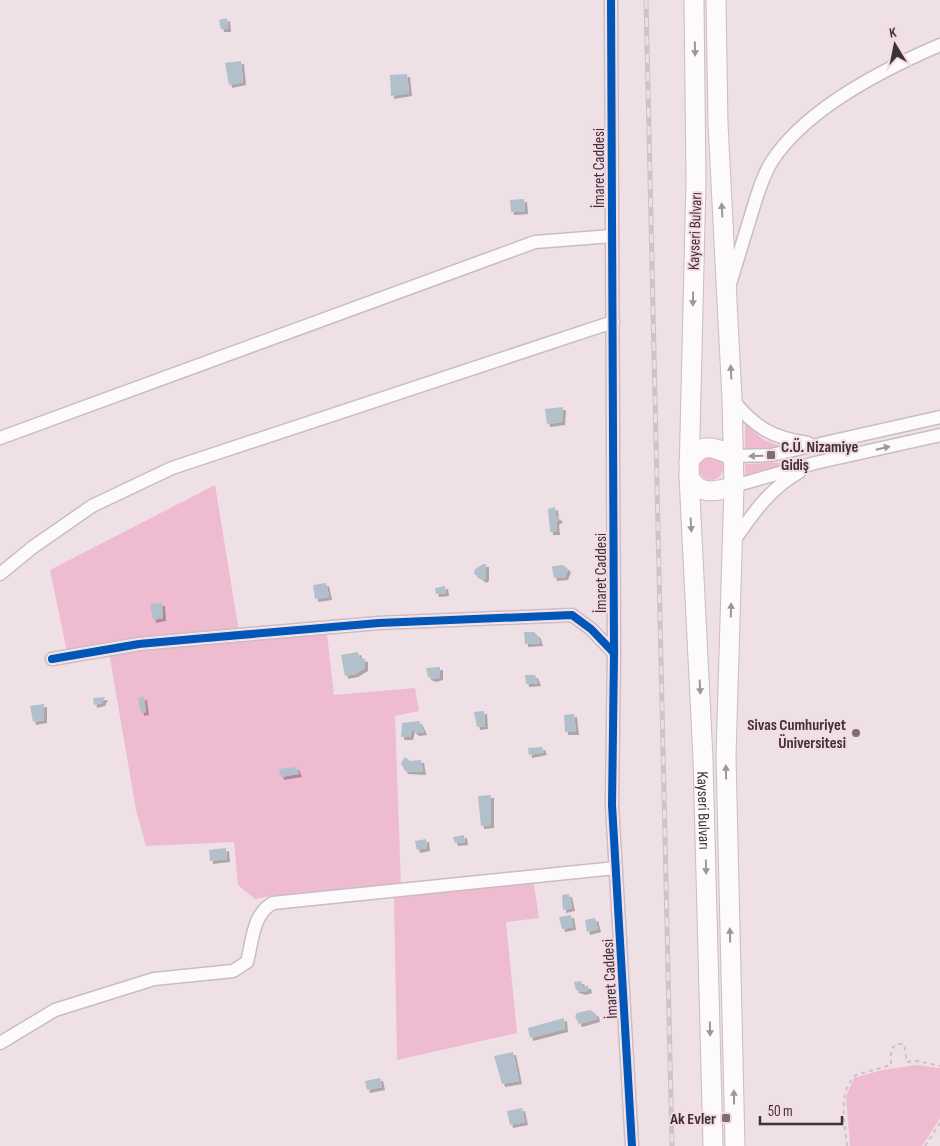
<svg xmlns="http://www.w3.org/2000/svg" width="940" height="1146" font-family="'Sofia Sans Condensed',sans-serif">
<defs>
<filter id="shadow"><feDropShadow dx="3" dy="3" stdDeviation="0" flood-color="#0004"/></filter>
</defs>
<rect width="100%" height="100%" fill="#eee0e5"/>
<!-- green -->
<path fill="#efbbd1" d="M745,424l19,16 21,8 -40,1z
M699 468a12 12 0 1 1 24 0a12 12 0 1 1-24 0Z
M790,462l-45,17v-15z
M215,485l25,153 87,-4 7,61 81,-7 4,23 -24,5 6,170 132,-7 6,39 -33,4 11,111 -120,27 -3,-163 -118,10v-12l-21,4 -17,-14 -4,-43 -88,4 -10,-36 -27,-158h-42l-17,-82z
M917,1065l23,3v50l-18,28h-72l-4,-49 8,-19 28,-8z"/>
<!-- building -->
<path fill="#b1c0cb" filter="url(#shadow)" d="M227,18l1,11h-7l-2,-9z
M241,61l2,21 -14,3 -4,-22z
M407,74l2,19 -18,3 -1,-21z
M524,199l1,12 -14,1 -1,-12z
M563,407l-1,15 -15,2 -2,-15z
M555,507l1,9 4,3 -4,3 1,10h-7l-2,-23z
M483,564h3v13l-2,3 -10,-6 1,-5z
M563,565l5,4 -3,8 -11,1 -2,-11 2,-1z
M326,583l3,14 -14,2 -2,-14z
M445,586l1,7 -10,1 -1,-6z
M162,603l1,15 -10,2 -3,-16z
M524,632h10l4,4 2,7 -15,1z
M358,652l2,6 5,1v9l-10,6 -10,2 -4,-21z
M440,667v10l-7,2 -5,-2 -2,-9z
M525,675h10l3,8 -12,1z
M105,697l-3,6 -8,2 -1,-7z
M144,697l2,15 -5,1 -3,-15z
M44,704v16l-11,2 -3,-16z
M484,711l1,15 -8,1 -3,-15z
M574,714l2,18h-11l-1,-17z
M419,721l5,11 -8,1 -4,-4 -2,8h-9l1,-14z
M542,747l2,5 -15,3 -1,-7z
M405,757l5,4 11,-1 2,12 -18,-1 -4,-8z
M296,767l3,7 -18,3 -2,-8z
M491,795v30l-10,1 -3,-30z
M464,835l1,7 -10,1 -2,-6z
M426,839l1,9 -10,2 -2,-9z
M226,848l1,11 -17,2 -1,-11z
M569,894l3,14 -9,2 -1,-15z
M571,915l2,12 -11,2 -3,-12z
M595,918l3,11 -11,3 -2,-12z
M581,981l2,5h5l1,4 -6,2 -7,-2 -2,-8z
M590,1010l6,4 1,5 -18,5 -4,-8 2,-3z
M564,1018l1,11 -35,9 -2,-10z
M513,1052l6,29 -17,3 -8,-28z
M380,1078l2,9 -15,3 -2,-9z
M522,1108l3,14 -15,3 -3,-14z"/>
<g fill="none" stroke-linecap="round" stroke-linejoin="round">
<!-- minor casing -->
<g stroke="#c9bdc2" stroke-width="15">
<path id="minor" d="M611,0l3,653 -2,152 20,341
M730,284c7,-23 14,-46 21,-69 6,-19 11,-38 21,-54 34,-52 112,-92 168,-116
M732,399c23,29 41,39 76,44
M0,438l535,-196 77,-6
M734,456l37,-1 169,-38
M734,486l81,-23 125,-28
M733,542c20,-28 35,-52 66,-70
M0,574l33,-27 59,-41 80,-38 441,-146
M52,659l87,-15 55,-5 185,-16 193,-8 19,14 23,24
M0,1043l55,-33 99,-31 79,-8 14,-9c6,-22 5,-47 26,-59l343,-35"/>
</g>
<!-- highway casing -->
<g stroke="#c9bdc2" stroke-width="21">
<g id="highway">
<path id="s1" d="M694,0l2,181 -7,295 14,283 10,387"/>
<path d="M716,0l2,124 14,275 2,87 -8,270 9,390"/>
<path d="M689,462c12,-22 26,-14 45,-6"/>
<path d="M689,476c8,20 28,16 45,10"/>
</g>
</g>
<!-- path -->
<path stroke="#c9c3c6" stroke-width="2" stroke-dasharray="4 4" stroke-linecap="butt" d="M847,1146c-2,-22 -10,-55 9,-71l35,-10v-15l5,-6h8l3,18 10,-1 23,5
M925,1146l15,-23"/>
<!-- minor -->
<use href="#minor" stroke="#fcfafb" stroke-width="12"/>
<!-- highway -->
<use href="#highway" stroke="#fcfafb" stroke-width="19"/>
<!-- rail casing -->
<g stroke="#cac6c8" stroke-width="5">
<path id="rail" d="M646,0l26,1146"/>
</g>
<!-- rail -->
<use href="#rail" stroke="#f4dae4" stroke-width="3" stroke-dasharray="9" stroke-linecap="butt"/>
<!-- cycleway casing -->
<g stroke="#f4dae4" stroke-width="11">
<path id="cycleway" d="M611,0l3,653 -2,152 20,341
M52,659l87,-15 55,-5 185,-16 193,-8 19,14 23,24"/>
</g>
<!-- cycleway -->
<use href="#cycleway" stroke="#0057b8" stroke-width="8"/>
</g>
<!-- one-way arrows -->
<defs><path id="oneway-solid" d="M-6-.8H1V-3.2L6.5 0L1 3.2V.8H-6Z" transform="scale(1.25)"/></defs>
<g fill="#9c9699">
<use href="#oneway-solid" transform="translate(695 49) rotate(89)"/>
<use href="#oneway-solid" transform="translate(722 210) rotate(-93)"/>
<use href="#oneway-solid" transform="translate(693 299) rotate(91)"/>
<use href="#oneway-solid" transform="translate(731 372) rotate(-93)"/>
<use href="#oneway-solid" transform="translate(883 448) rotate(-13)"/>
<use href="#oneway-solid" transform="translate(756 456) rotate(178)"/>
<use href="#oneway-solid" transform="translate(691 525) rotate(87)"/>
<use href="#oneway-solid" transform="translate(731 610) rotate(-88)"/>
<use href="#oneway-solid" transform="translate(700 687) rotate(87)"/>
<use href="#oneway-solid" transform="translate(726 772) rotate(-91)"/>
<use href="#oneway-solid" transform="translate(706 867) rotate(89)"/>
<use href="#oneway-solid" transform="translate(730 935) rotate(-91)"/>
<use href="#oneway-solid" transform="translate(710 1029) rotate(89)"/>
<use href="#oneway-solid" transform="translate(734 1097) rotate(-91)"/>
</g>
<!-- markers -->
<g fill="#7b6f74" stroke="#f4dae4" stroke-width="2">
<rect x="766" y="450" width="10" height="10" rx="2.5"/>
<circle cx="856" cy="733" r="5"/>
<rect x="721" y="1113" width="10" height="10" rx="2.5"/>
</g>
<g text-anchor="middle" stroke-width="4" stroke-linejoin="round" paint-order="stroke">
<!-- street labels -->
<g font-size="16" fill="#3d3237" stroke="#f4dae4">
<text transform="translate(598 168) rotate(-90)" y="6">İmaret Caddesi</text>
<text transform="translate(694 231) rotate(-88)" y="6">Kayseri Bulvarı</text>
<text transform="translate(600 573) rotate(-90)" y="6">İmaret Caddesi</text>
<text dy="6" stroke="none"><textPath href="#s1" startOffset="811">Kayseri Bulvarı</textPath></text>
<text transform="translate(609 979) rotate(-93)" y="6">İmaret Caddesi</text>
</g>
<!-- poi labels -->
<g font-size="16" font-weight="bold" fill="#3d3237" stroke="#f4dae4" text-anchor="end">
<text x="781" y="452" text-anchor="start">C.Ü. Nizamiye<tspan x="781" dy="18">Gidiş</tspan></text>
<text x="846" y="730">Sivas Cumhuriyet<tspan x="846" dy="18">Üniversitesi</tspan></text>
<text x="716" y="1124">Ak Evler</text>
</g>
</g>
<!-- north arrow -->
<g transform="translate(895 45) rotate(350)" stroke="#f4dae4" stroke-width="4" paint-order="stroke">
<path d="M0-4L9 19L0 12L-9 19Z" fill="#3d3237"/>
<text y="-8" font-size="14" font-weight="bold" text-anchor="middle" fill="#3d3237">K</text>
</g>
<!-- scale -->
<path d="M760 1116v8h82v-8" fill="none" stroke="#3d3237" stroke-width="2.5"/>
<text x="768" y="1116" font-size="15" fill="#3d3237" stroke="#f4dae4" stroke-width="4" paint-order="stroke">50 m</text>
</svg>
